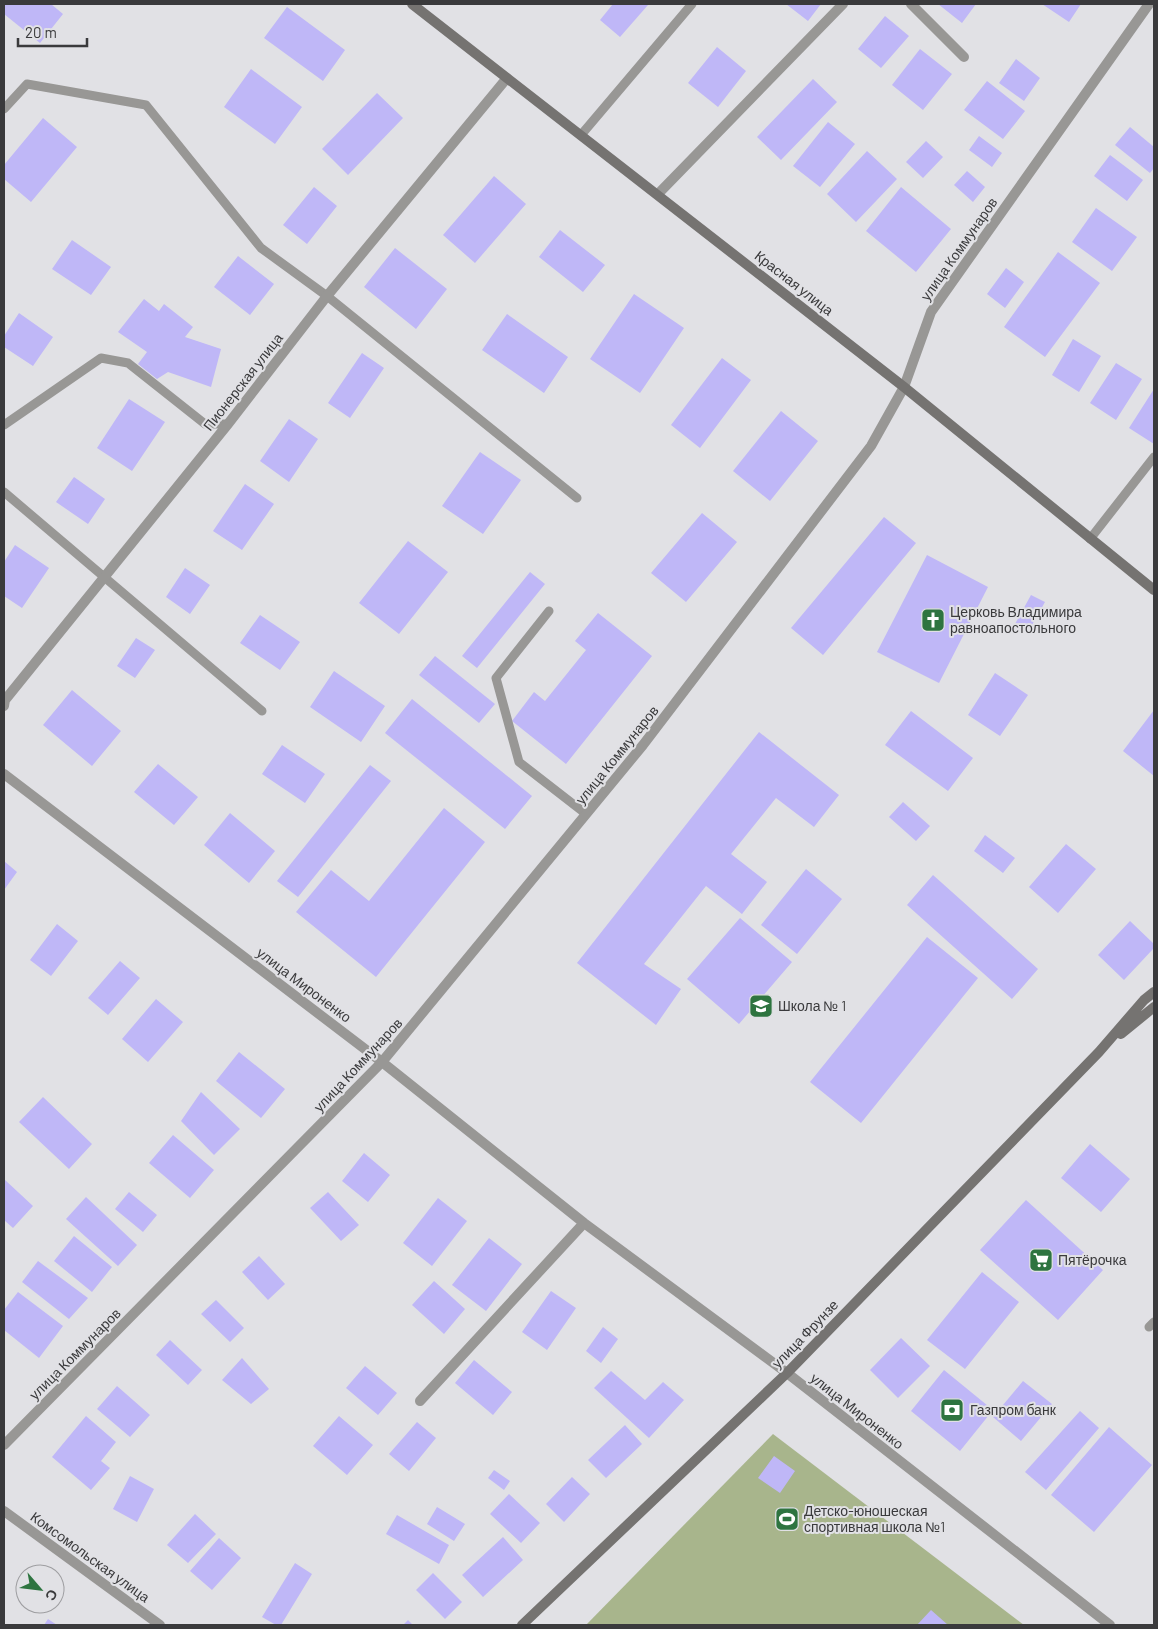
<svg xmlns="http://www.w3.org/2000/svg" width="1158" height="1629" font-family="Barlow,sans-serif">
<rect width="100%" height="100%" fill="#e1e1e5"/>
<!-- green -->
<path fill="#a8b58c" d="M773,1434l251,191h-438z"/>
<!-- building -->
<path fill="#bfb7f7" d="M4,4h47l12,10 -23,29 -36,-29z
M613,4h33l2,1 -28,32 -20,-17z
M786,4h35l-13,17z
M938,4h38l-14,19z
M1042,4h39l-12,18z
M287,7l58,43 -22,31 -59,-43z
M885,16l24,20 -28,32 -23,-19z
M717,47l29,24 -28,36 -30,-24z
M920,49l32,25 -29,36 -31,-25z
M1016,59l24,19 -16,23 -25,-18z
M251,69l51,38 -27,37 -51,-37z
M813,79l24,23 -56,58 -24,-23z
M987,81l38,30 -22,28 -39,-29z
M377,93l26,25 -55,57 -26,-26z
M43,118l34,29 -46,55 -27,-23v-14z
M828,122l27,22 -35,43 -27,-21z
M1130,127l24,20v21l-4,5 -35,-28z
M979,136l23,17 -10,14 -23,-17z
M926,141l17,16 -20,21 -17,-16z
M867,151l30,28 -41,43 -29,-28z
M1110,155l33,25 -16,21 -33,-25z
M967,171l18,16 -12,15 -19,-17z
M494,176l32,28 -51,59 -32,-28z
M314,187l23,19 -30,38 -24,-19z
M901,187l50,42 -35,43 -50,-41z
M1096,208l41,29 -25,34 -40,-29z
M560,230l45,35 -22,27 -44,-35z
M72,240l39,27 -20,28 -39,-26z
M395,248l52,41 -31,40 -52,-42z
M1058,252l42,31 -55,74 -41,-30z
M238,256l36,28 -24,31 -36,-28z
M1006,268l18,14 -19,26 -18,-14z
M634,294l50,34 -44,65 -50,-34z
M144,299l15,12 5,-7 29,23 -8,10 36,12 -10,38 -43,-15 -11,7 -19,-15 9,-12 -29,-20z
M19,313l34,24 -20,29 -29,-19v-11z
M507,314l61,43 -24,36 -62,-43z
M1073,339l28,17 -22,36 -27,-17z
M362,353l22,15 -34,50 -22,-15z
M722,358l29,22 -51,68 -29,-23z
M1116,363l26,16 -26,41 -26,-17z
M1154,389v55l-25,-16z
M129,399l36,23 -33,49 -35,-23z
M781,411l37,30 -48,60 -37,-30z
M289,419l29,20 -29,43 -29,-21z
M480,452l41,28 -38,54 -41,-28z
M74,477l31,22 -17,25 -32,-22z
M245,484l29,20 -32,46 -29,-19z
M702,513l35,29 -51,60 -35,-29z
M884,517l32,26 -93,112 -32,-27z
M408,541l40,31 -49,62 -40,-31z
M15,545l34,23 -27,40 -18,-12v-34z
M927,555l61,32 -49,96 -62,-31z
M185,568l25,17 -20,29 -24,-17z
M530,572l15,12 -68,84 -15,-12z
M1031,595l14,7 -17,30 -13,-8z
M598,613l54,43 -86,108 -54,-43 22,-29 11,9 41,-51 -11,-9z
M260,615l40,27 -20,28 -40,-27z
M136,638l19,12 -20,28 -18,-12z
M435,656l60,48 -16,19 -60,-48z
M334,671l51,35 -24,36 -51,-35z
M995,673l33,22 -28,41 -32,-21z
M72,690l49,41 -29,35 -49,-41z
M412,699l120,97 -27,33 -120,-96z
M1154,710v66l-31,-25z
M911,711l62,47 -25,33 -63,-46z
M759,732l80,63 -25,32 -38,-29 -45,56 36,28 -25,32 -36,-28 -62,78 37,25 -25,36 -79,-62z
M282,745l43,29 -20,29 -43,-29z
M158,764l40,33 -24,28 -40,-33z
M370,765l21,16 -93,116 -21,-16z
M903,802l27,24 -14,15 -27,-24z
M444,808l41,34 -109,135 -80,-65 35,-42 38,31z
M230,813l45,38 -26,32 -45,-38z
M985,835l30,23 -12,15 -29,-22z
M1066,844l30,25 -38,44 -29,-26z
M4,861l13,11 -13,18z
M806,869l36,30 -45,55 -36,-29z
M933,875l105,94 -26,30 -105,-94z
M740,918l52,44 -53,62 -52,-45z
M1130,921l24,23v4l-30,32 -26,-25z
M57,924l21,17 -27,35 -21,-16z
M927,937l51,41 -117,145 -51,-41z
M120,961l20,17 -32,37 -20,-17z
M156,999l27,23 -35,40 -26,-23z
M239,1052l46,37 -24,29 -45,-37z
M201,1092l39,37 -26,26 -33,-34z
M43,1097l49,47 -23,25 -50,-47z
M173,1135l41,35 -24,28 -41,-35z
M1090,1144l40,35 -29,33 -40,-34z
M364,1153l26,22 -22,27 -26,-21z
M4,1179l29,27 -20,22 -9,-8z
M129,1192l28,23 -14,17 -28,-23z
M328,1192l31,33 -18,16 -31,-33z
M86,1197l51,48 -19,21 -52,-47z
M438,1198l29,23 -35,45 -29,-23z
M1026,1200l77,70 -45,50 -78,-70z
M74,1236l38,31 -20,25 -38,-31z
M489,1238l33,26 -36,47 -34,-26z
M259,1256l26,28 -17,16 -26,-28z
M38,1261l50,37 -19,21 -47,-37z
M982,1272l37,30 -54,67 -38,-29z
M434,1281l31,28 -21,25 -32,-29z
M551,1291l25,17 -29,42 -25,-18z
M18,1292l45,34 -24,32 -35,-28v-20z
M216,1300l28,28 -14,14 -29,-28z
M603,1327l15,12 -17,24 -15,-12z
M901,1338l29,28 -32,32 -28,-28z
M170,1340l32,30 -14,15 -32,-30z
M242,1358l27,31 -18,15 -29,-24z
M474,1360l38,32 -19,23 -38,-32z
M365,1366l32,27 -19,22 -32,-27z
M944,1370l49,40 -33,41 -49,-40z
M611,1371l34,29 18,-18 21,18 -35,38 -55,-50z
M1023,1381l29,23 -31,37 -28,-24z
M117,1386l33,29 -20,22 -33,-28z
M1080,1411l19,17 -53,62 -21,-18z
M86,1416l30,26 -15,19 9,7 -19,22 -39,-33z
M339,1416l34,29 -26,30 -34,-29z
M417,1422l19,16 -27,33 -20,-17z
M625,1425l17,19 -36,34 -18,-18z
M1109,1427l43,38 -58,67 -43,-37z
M774,1456l21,15 -15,22 -22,-15z
M494,1470l16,11 -6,9 -16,-12z
M130,1476l24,13 -17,33 -24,-13z
M572,1477l18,17 -26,28 -18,-18z
M509,1494l31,29 -19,20 -31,-29z
M437,1507l28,17 -11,17 -27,-17z
M195,1514l21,20 -28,29 -21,-18z
M397,1515l52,30 -10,19 -53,-30z
M503,1537l20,23 -40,37 -21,-22z
M219,1538l22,20 -29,32 -22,-19z
M295,1563l17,11 -31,51h-5l-14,-8z
M433,1573l29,29 -17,17 -29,-29z
M931,1610l17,15h-31z
M48,1619l9,6h-13z
M408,1620l5,5h-10z"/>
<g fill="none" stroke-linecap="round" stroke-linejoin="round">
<!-- lane -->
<path stroke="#989795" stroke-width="9" d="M4,109l23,-25 119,21 115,143 66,48 250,202
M581,135l111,-131
M4,425l97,-67 27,5 77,61h23
M4,492l258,219
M1090,539l64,-82
M549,611l-53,67 23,84 67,52
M1149,1327l5,-5"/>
<!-- street -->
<path stroke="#989795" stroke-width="10" d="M911,4l53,53
M658,194l185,-190
M4,706l1,-6 223,-276 99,-128 180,-218
M4,774l378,288 202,161 203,150 323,252
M420,1401l164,-178
M4,1445l378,-383 261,-317 228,-299 33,-59 27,-75 218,-308
M4,1511l156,114"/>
<!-- secondary -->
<path stroke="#757371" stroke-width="10" d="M412,4l492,383 250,203
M1121,1034l33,-27
M522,1625l265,-252 312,-321 45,-52 10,-8"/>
</g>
<!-- icons -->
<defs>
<g id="church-square" transform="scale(1.25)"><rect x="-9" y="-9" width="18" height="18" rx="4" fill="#2e7440" stroke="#e1e1e5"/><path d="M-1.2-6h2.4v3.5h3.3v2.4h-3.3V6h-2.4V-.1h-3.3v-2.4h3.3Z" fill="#fff"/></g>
<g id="school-square" transform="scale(1.25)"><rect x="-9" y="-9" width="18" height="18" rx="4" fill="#2e7440" stroke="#e1e1e5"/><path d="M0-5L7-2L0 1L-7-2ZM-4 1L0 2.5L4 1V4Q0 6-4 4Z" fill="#fff"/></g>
<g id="supermarket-square" transform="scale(1.25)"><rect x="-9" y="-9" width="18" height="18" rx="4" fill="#2e7440" stroke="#e1e1e5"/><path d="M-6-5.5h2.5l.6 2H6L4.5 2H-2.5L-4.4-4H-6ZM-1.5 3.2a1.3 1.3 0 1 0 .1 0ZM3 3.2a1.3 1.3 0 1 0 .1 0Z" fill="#fff"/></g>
<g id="bank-square" transform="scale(1.25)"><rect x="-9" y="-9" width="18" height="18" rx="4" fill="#2e7440" stroke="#e1e1e5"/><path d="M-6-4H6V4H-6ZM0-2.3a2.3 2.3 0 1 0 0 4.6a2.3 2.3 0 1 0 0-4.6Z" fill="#fff"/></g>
<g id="stadium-square" transform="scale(1.25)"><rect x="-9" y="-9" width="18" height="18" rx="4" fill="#2e7440" stroke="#e1e1e5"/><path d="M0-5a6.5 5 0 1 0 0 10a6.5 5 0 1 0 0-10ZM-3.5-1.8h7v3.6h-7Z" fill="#fff"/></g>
</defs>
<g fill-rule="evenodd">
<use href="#church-square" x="933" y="620"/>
<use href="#school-square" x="761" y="1006"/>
<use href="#supermarket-square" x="1041" y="1260"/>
<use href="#bank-square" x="952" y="1410"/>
<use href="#stadium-square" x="787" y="1519"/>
</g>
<g text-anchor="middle" stroke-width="4" stroke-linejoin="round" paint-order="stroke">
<!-- street labels -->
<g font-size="14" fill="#3a3a3c" stroke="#e1e1e5">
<text transform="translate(959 249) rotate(-55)" y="5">улица Коммунаров</text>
<text transform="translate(794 283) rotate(38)" y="5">Красная улица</text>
<text transform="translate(243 382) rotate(-52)" y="5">Пионерская улица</text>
<text transform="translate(617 755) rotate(-51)" y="5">улица Коммунаров</text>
<text transform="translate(304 985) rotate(37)" y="5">улица Мироненко</text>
<text transform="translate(358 1065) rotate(-47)" y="5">улица Коммунаров</text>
<text transform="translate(805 1334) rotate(-46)" y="5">улица Фрунзе</text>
<text transform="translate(75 1354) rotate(-45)" y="5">улица Коммунаров</text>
<text transform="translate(857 1411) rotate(38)" y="5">улица Мироненко</text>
<text transform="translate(90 1557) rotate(36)" y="5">Комсомольская улица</text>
</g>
<!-- poi labels -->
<g font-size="14" fill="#3a3a3c" stroke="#e1e1e5" text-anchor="start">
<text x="950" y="617">Церковь Владимира<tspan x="950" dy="16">равноапостольного</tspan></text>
<text x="778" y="1011">Школа № 1</text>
<text x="1058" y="1265">Пятёрочка</text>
<text x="970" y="1415">Газпром банк</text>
<text x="804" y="1516">Детско-юношеская<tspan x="804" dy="16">спортивная школа №1</tspan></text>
</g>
</g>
<!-- border -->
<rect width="1158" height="1629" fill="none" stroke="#3a3a3c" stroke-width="10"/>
<!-- north arrow -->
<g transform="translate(40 1589) rotate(118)"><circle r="24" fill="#e1e1e5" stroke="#9e9ea1"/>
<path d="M0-4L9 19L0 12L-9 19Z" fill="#2e7440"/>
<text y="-8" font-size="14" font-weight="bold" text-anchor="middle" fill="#3a3a3c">С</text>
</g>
<!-- scale -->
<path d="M18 38v8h69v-8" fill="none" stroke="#3a3a3c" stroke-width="2.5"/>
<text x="25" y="38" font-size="15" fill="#3a3a3c" stroke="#e1e1e5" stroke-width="4" paint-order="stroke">20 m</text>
</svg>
